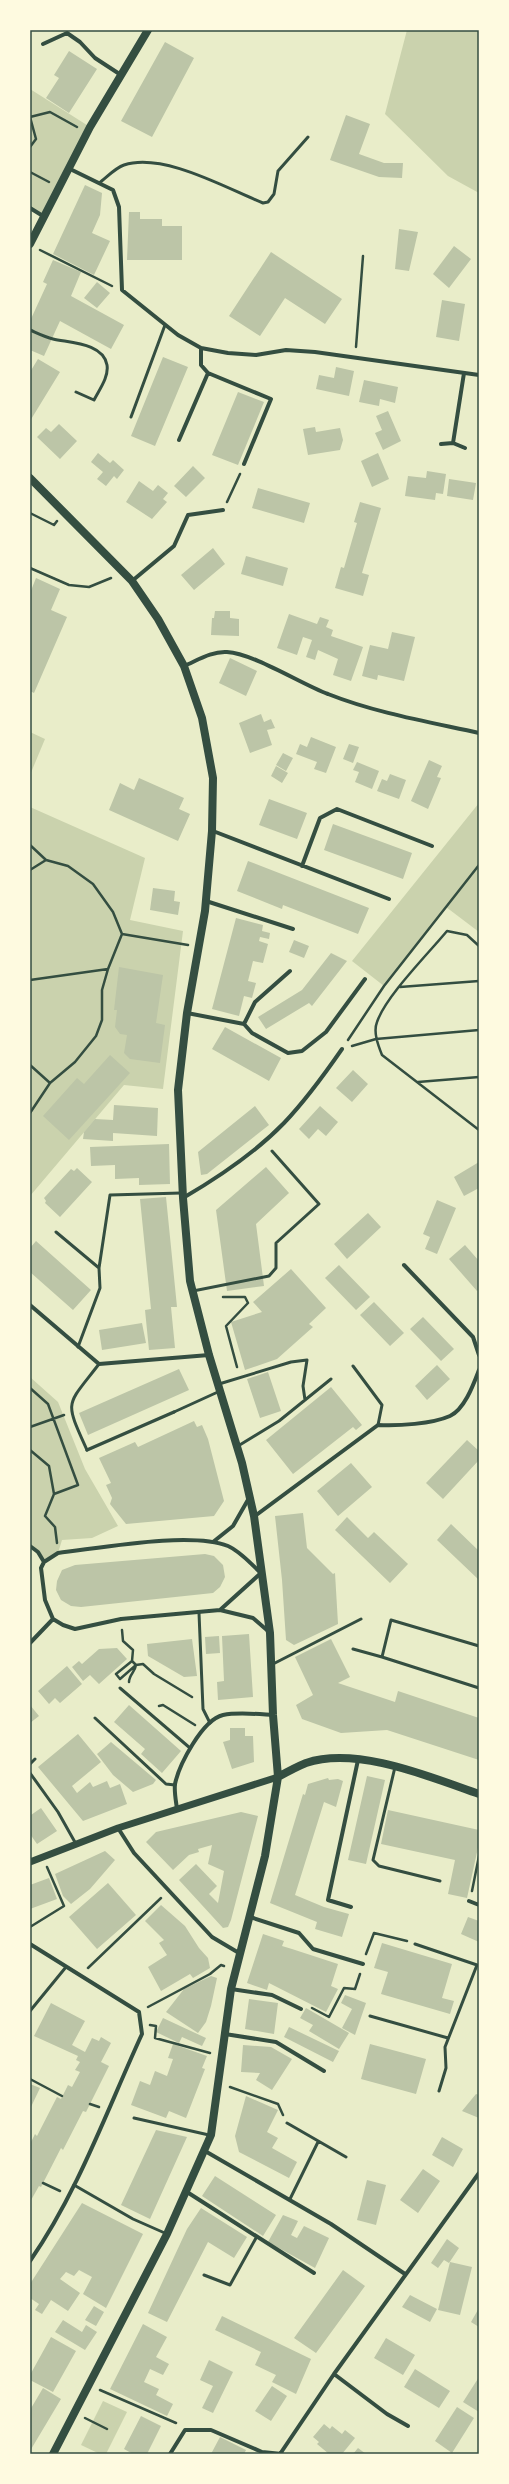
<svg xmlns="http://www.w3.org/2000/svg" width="509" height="2484" font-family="'Nunito Sans',sans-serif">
<rect width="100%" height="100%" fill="#e9edc9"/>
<!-- green -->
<path fill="#cad2ad" d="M407,30h72v163l-31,-17 -63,-62z
M30,89l60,38 -47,89 -13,-8z
M30,732l15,7 -15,36z
M479,803v129l-33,-25 -62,79 -32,-25z
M30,807l115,51 -15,62 53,11 -20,158 -39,-4 -94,111z
M30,1377l28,25 27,67 33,57 -26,12 -30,2 -4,13 -14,9 -14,-16z
M103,2401l24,11 -21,42h-6l-19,-9z"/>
<!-- building -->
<path fill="#bcc5a7" d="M165,42l29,16 -42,79 -31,-16z
M69,51l28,18 -28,44 -23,-15 13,-20 -5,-3z
M346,115l24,9 -11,30 25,9h19l-1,15 -23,-1 -49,-17z
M85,185l17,8 -2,22 -8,18 18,8 -16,34 -41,-21z
M129,212h11v7h22v7h20v34h-55z
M399,229l19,3 -9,39 -14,-2z
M454,246l17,13 -22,29 -16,-14z
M271,252l71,47 -17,25 -40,-26 -25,38 -31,-20z
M53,260l28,12 -10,24 53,29 -13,24 -51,-28 -16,35 -14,-6v-29l17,-37 -4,-2z
M97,282l13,11 -13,15 -13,-10z
M442,300l23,4 -6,37 -23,-4z
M163,357l25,10 -33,79 -24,-10z
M38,359l22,13 -30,49v-49z
M336,367l18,4 -5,25 -33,-7 3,-14 15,3z
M364,380l34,7 -3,16 -15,-4 -1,7 -20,-4z
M238,392l26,10 -26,63 -26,-10z
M388,411l13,30 -18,9 -8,-17 7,-3 -6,-14z
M59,424l18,17 -17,18 -23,-22 9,-9 5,4z
M315,427l1,5 24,-4 3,12 -3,10 -32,5 -5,-26z
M98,453l12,10 3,-3 11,10 -7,9 -3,-3 -8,10 -9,-7 6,-7 -12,-10z
M378,453l11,26 -17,8 -11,-26z
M193,466l12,12 -19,19 -12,-11z
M427,471l19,3 -3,20 -7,-1 -1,7 -30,-4 3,-20 18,2z
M449,479l27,4 -3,17 -26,-4z
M139,481l14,10 5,-6 10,8 -5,6 4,3 -15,17 -26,-17z
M258,488l52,15 -6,20 -52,-15z
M360,502l21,6 -19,65 7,2 -6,21 -28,-8 6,-21 3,1 13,-45 -3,-1z
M213,548l12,16 -31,26 -13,-15z
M246,556l42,12 -5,18 -42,-12z
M36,578l24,11 -9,21 16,7 -33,76 -4,-2v-98z
M215,611h15v7l9,1v17l-28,-1 1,-17h2z
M289,614l28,10 3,-7 9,3 -3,7 7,3 -2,6 32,11 -12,34 -18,-6 5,-16 -20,-9 -3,10 -9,-3 6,-17 -9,-3 -6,18 -20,-7z
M392,632l23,5 -11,44 -26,-6 -1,5 -15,-4 8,-31 18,4z
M230,658l27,13 -11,25 -27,-13z
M261,714l3,8 7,-3 4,9 -8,2 5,15 -22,8 -11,-30z
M311,737l25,10 -10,26 -12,-4 3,-7 -21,-8 4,-10 7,3z
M349,744l10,3 -6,16 -10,-4z
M283,753l10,5 -7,13 -10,-6z
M429,760l13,6 -5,11 4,1 -13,31 -17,-8z
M357,762l22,9 -7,18 -17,-7 4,-10 -6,-2z
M276,766l12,7 -6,10 -11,-7z
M390,774l16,6 -7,19 -22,-8 5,-12 5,2z
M139,778l45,20 -5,11 11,5 -12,27 -69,-31 11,-27 14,7z
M269,799l38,14 -10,26 -38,-14z
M333,824l79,29 -9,26 -79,-29z
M248,861l121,47 -11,26 -75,-29 -1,4 -45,-18z
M153,888l22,3 -1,10 6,1 -2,13 -28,-5z
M236,918l27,7 -1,6 8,2 -1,6 -9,-2 -1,4 9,3 -5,19 -10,-2 -5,20 8,2 -4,15 -8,-2 -5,20 -27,-7z
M294,940l15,6 -5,12 -15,-6z
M331,953l16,8 -35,45 -3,-3 -43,26 -8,-12 44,-27z
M119,967l44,8 -7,48 9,2 -5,38 -30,-4 -6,-6 3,-18 -7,-1 -5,-7 2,-17h-3z
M225,1027l56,31 -12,23 -57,-32z
M110,1055l20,18 -61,67 -26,-24 34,-38 7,6z
M353,1070l15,14 -16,18 -16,-14z
M114,1105l44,3 -1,28 -44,-3v8l-30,-2 1,-7 11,-13 18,1z
M255,1106l14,19 -62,49 -6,1 -3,-23z
M320,1106l18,16 -12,14 -8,-7 -9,10 -10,-10z
M169,1144l1,40 -31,1v-7l-24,1v-14l-24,1 -1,-19z
M479,1162v26l-15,8 -10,-19z
M266,1167l23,26 -33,31 8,62 -37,5 -11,-81z
M77,1168l15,14 -32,35 -15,-14 1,-2 -2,-3 27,-29 3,2z
M166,1197l11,110h-6l4,41 -26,2 -4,-40 6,-1 -11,-110z
M437,1200l19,8 -19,46 -12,-5 5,-12 -7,-3z
M368,1213l13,14 -34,32 -13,-15z
M36,1241l55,49 -18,20 -43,-38v-24z
M465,1245l14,16v28l-2,2 -28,-32z
M339,1265l31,32 -14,13 -31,-32z
M291,1269l35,39 -17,16 4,3 -36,32 -32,11 -14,-48 31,-10 -9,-10z
M374,1302l30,31 -14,13 -30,-31z
M423,1317l31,32 -13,12 -31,-32z
M142,1323l4,20 -44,7 -3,-20z
M437,1365l13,14 -23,21 -12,-14z
M179,1369l10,21 -101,45 -9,-22z
M268,1372l13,39 -21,7 -13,-39z
M331,1387l31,38 -6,5 -3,-3 -60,47 -27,-34z
M194,1421l3,6 5,-2 6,14 16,62 -10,15 -88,8 -16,-20 2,-6 -6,-13 5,-2 -12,-25 36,-16 3,5z
M467,1440l12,11v9l-36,39 -17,-16z
M351,1463l21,24 -34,29 -21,-25z
M303,1513l4,35 26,26 2,-1 3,51 -44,21 -8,-5 -4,-60 -7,-64z
M347,1517l21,21 6,-6 34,32 -18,19 -55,-53z
M451,1524l28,27v29l-42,-40z
M205,1554l9,2 9,9 2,12 -5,10 -7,6 -132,14 -10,-1 -10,-6 -5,-10 1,-9 5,-11 13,-5z
M249,1634l4,63 -35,3 -1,-18 7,-1 -2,-45z
M219,1636l1,17 -14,1 -1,-17z
M192,1639l5,37 -13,1 -36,-21 -1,-12z
M331,1639l19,38 -12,6 57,19 3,-11 81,27v42l-92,-30 -46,3 -39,-14 -6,-14 17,-10 -18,-38z
M117,1648l10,11 -28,25 -9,-9 -7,6 -11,-14 7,-6 3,3 17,-15z
M67,1666l15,18 -22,19 -5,-5 -6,6 -11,-13z
M30,1705l9,11 -9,7z
M129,1705l52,46 -19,22 -21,-19 4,-5 -31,-27z
M230,1728h15v8h8l1,26 -22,7 -9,-27 7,-2z
M78,1734l23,28 -29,24 5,7 13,-11 3,5 14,-6 3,7 10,-4 7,20 -44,17 -45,-54z
M111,1742l45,38 -3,4 -20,8 -20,-17 -16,-21z
M367,1776l18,4 -19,84 -18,-4z
M328,1778l1,2 9,-1 5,2 -7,26 -12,-5 -29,93 29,12 25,7 -7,23 -27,-8 2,-7 -47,-19 33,-109 2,1 3,-11z
M41,1808l16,23 -20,13 -7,-10v-21l1,2z
M388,1810l91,20v13l-12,55 -19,-4 7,-34 -74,-16z
M241,1812l17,4 -27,104 -3,7 -5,1 -44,-48 17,-16 21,22 -8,8 9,9 6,-32 -16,-7 4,-19 -14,4 1,3 -10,3 -16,15 -27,-28 10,-10z
M105,1851l10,9 -25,29 -19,15 -8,-8 -8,-22z
M49,1878l8,21 -27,10v-24z
M108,1883l28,32 -39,34 -28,-32z
M161,1905l24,21 14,22 9,10 2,10 -17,10 -3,-4 -29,17 -13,-24 19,-12 -8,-12 5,-3 -19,-19z
M468,1917l11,4v21l-18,-8z
M263,1934l21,7 -2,5 10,3 46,15 -7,22 7,3 -12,23 -57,-29 -2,7 -20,-7z
M382,1943l70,21 -10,34 12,3 -4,13 -69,-20 7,-22 -14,-4z
M211,1976l6,2 -6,28 -5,16 -8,11 -32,-21 18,-23z
M345,1995l21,8 -11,32 -13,-7 10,-19 -11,-6z
M249,1999l29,4 -4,31 -29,-5z
M51,2003l34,18 -13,24 13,7 7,-14 7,3 2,-4 10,6 -10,19 8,4 -23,46 -3,-1 -20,39 -2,-2 -20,39 -2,-1 -9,16v-58l5,-10 2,2 20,-39 4,2 7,-14 4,2 8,-15 -5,-2 5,-8 -4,-2 2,-4 -44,-20z
M306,2008l43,25 -10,16 -30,-18 4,-6 -13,-7z
M163,2018l43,20 -4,8 -20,-9 -3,6 -23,-11z
M289,2027l50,24 -6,11 -49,-25z
M173,2044l34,12 -5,12 3,1 -19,49 -17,-7 -3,7 -35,-13 9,-24 10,4 5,-14 12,5 6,-17 -5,-1z
M370,2044l56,15 -10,35 -55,-15z
M243,2045l28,2 21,12 -20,31 -16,-10 4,-7 -19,-1z
M30,2084l10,4 -10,21z
M476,2094l3,1v23l-17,-7z
M246,2096l32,14 -11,22 11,6 -6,10 25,14 -8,16 -50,-26 -4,-16z
M156,2130l31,7 -37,82 -29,-14z
M442,2137l21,12 -10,18 -21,-12z
M423,2169l17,12 -22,32 -18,-13z
M215,2176l61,39 -13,21 -61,-40z
M367,2180l19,5 -10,40 -19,-5z
M82,2203l61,31 -37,74 -23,-14 9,-17 -13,-7 -5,6 -8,-4 -6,7 20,14 -12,18 -17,-11 -9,14 -7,-4 4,-6 -9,-6v-14z
M201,2208l46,29 -13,21 -26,-16 -41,80 -19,-9 39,-84z
M283,2215l15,6 -7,14 6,3 7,-12 25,12 -14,30 -47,-26z
M447,2239l12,9 -10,15 -5,-3 -6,8 -7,-5z
M450,2262l22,5 -12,48 -22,-5z
M343,2270l22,16 -49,67 -22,-15z
M410,2295l27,14 -7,13 -28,-15z
M94,2306l10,6 -8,14 -11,-6z
M479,2308v19l-8,-5z
M222,2316l89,43 -15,35 -24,-12 4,-7 -21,-10 6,-13 -46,-22z
M63,2320l19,12 4,-7 11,7 -12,18 -30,-18z
M143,2324l24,13 -11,20 13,7 -6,11 -13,-6 -6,13 15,7 -3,6 17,9 -6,12 -57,-27z
M51,2337l25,14 -23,41 -23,-12v-5z
M386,2338l29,17 -12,20 -29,-17z
M209,2360l24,12 -20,41 -11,-5 11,-22 -13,-6z
M415,2369l35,22 -11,17 -35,-21z
M479,2377v35l-16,-10z
M272,2386l15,10 -16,25 -16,-10z
M43,2388l18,11 -31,52v-41z
M457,2407l17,11 -22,35 -17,-12z
M141,2416l20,10 -14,28h-14l-9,-5z
M324,2424l6,5 2,-3 10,8 3,-4 10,8 -13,16h-13l-12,-10 2,-2 -6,-5z
M220,2437l26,13 -2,4h-33z
M358,2448l8,6h-13z"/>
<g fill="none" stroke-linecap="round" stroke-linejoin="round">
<!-- path -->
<path stroke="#344e41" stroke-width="2.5" d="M30,117l20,-5 27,15
M30,117l6,22 -6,8
M30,172l19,10
M40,250l72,36
M356,347l7,-91
M227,502l13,-28
M30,513l24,12 3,-4
M30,568l39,17 20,2 22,-9
M30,845l16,15 22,6 25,18 20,28 9,22
M30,870l16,-10
M479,946l-12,-11 -20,-4c-19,23 -61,65 -70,91 -4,10 1,23 5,33l97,75
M30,980l78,-11 14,-35 66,11
M400,987l79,-6
M348,1040l36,-54 95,-121
M352,1046l24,-7 103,-9
M30,1065l20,18 -20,30
M418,1082l61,-5
M50,1083l25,-21 21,-26 6,-16v-30l6,-21
M223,1297h22l3,6 -22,23 11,41
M30,1388l18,16 30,81 -24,9
M30,1427l34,-12
M30,1450l19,16 5,28 -9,22 10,11 2,16
M122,1630l1,11 10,9 -1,11 -16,13 4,5 16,-14 7,-1 11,10 38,23
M129,1682c0,-7 6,-10 7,-17l-4,-4
M159,1706l4,-1 32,20
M472,1891l7,-35
M30,1927l34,-21 -17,-39
M366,1954l8,-21 33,8
M88,1968l73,-70
M148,2007l62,-33 11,-9 3,1
M312,2008l17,9 15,-29 11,1 5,-15
M150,2025l6,1 -1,12 55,15
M30,2079l32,17
M230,2087l48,17 5,11
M90,2104l9,3
M43,2183l17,8
M100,2390l76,33
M85,2418l22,11"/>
<!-- service -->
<path stroke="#344e41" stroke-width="3" d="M99,183c7,-5 16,-15 25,-18 39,-13 102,23 139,38l5,-1 6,-8 4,-23 30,-34
M30,330c7,3 15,7 23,9 17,4 50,4 54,26 2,12 -8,25 -13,35l-18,-8
M131,417l34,-92
M56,1232l43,36
M193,1291l76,-15 7,-8v-25l43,-39 -47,-53
M78,1347l22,-59 -1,-20 11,-73 71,-2
M353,1366l29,39 -4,20
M219,1384l72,-22 16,-2 -4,26 2,14
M174,1412l46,-21
M238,1446l41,-25 52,-42
M87,1450c-23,-51 -21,-43 12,-86
M199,1613l4,96 7,14
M479,1646l-88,-26 -9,37 97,31
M353,1649l29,8
M273,1664l88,-45
M120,1688l70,60
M95,1718l71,66 9,1
M30,1764l5,-5
M395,1767l-22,93 6,6 61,15
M30,1773l28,39 18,32
M415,1944l62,21
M30,2011l36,-44
M370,2016l78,22
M439,2091l7,-23 -1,-21 32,-82
M134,2118l75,17
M287,2123l59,34
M74,2185l59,34 34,15
M290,2199l28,-57
M204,2275l26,10 26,-47"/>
<!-- pedestrian -->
<path stroke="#344e41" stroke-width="3.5" d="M87,1450l87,-38"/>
<!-- minor -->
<path stroke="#344e41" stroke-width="4" d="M43,44l24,-11 13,9 15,16 26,17
M68,168l45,22 6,17 3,83 56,45 23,13 27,5 28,2 30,-5 29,2 164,23
M30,208l13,8
M208,373l63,26 -27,65
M179,440l29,-67 -7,-8v-17
M453,443l11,-70
M441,444l12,-1 12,5
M132,581l42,-35 14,-31 35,-5
M184,666c14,-6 28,-15 43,-14 28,2 74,32 101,42 48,19 101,28 151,39
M213,831l176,68
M302,866l18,-48 17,-9 95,37
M206,901l87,28
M187,1013l57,11
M244,1024l8,9 36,20 14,-2 24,-19 39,-53
M244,1024l11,-22 35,-31
M183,1198c36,-21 72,-45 101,-75 22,-23 40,-48 58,-74
M404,1265l69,72 6,18
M30,1305l69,59 110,-9
M255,1516l123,-91c20,1 54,-1 72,-9 15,-7 24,-33 29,-46
M213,1542l20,-16 16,-28
M30,1546l8,6 6,10
M220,1610l41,-37c-10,-9 -21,-22 -33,-27 -38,-15 -127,2 -170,7l-14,9 -3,6 4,32 8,19 10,6 12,4 46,-10 99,-9 33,8 15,13
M30,1643l23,-24
M177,1809c-1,-8 -3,-17 -2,-25 4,-19 27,-64 48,-69 15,-3 34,-1 50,0
M118,1828l16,25 78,84 27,16
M469,1901l10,4
M351,1907l-23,-7 30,-140
M250,1917l49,16 14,16 50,15
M30,1944l109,68 3,22c-35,76 -64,158 -112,227
M231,1989l41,6 29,14
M225,2034l51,8 48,29
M205,2151l126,73 74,50
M187,2192l127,81
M334,2374l53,40 21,12
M170,2454l15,-24h26l51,22 20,2
M280,2454l54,-80 145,-201"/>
<!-- tertiary -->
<path stroke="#344e41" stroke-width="7" d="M30,1862l88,-34 160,-51"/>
<!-- secondary -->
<path stroke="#344e41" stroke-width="8" d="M30,244l60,-117 58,-97
M30,478l102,103 26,38 26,47 18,52 11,60 -1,53 -7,80 -18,102 -9,77 5,108 7,83 19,74 33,108 12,53 16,117 3,82 5,62 -13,79 -34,133 -20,146 -44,99 -114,220
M278,1777c9,-5 18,-10 28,-14 51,-17 124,14 173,31"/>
</g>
<!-- border -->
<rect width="509" height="2484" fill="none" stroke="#fefae0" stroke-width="62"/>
<rect x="31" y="31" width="447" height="2422" fill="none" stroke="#344e41" stroke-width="1.5"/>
</svg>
